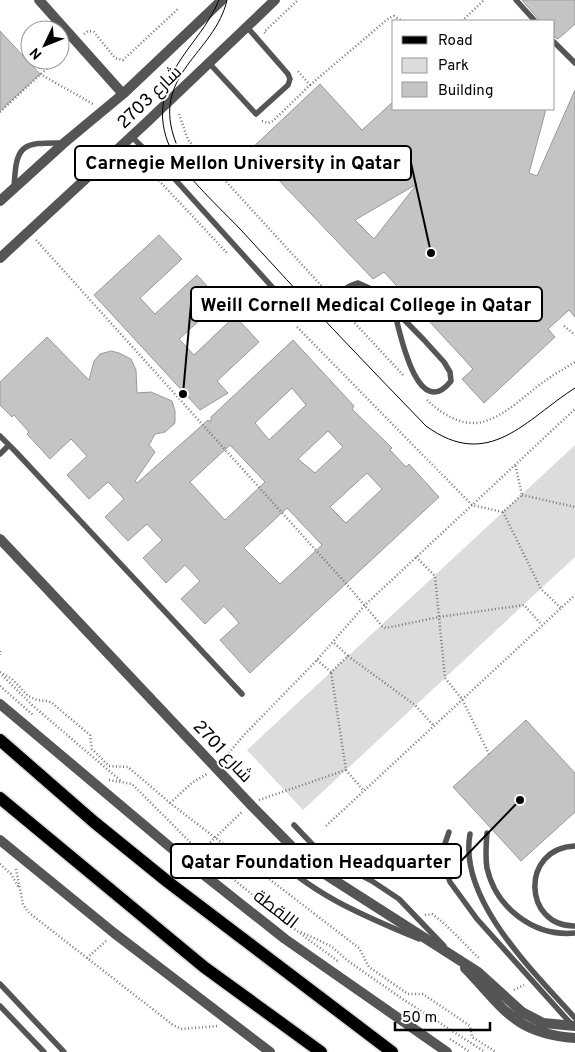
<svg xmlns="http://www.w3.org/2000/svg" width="575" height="1052" font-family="Overpass,Cairo,sans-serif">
<rect width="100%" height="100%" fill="#fff"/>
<!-- green -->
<path fill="#dcdcdc" d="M575,445v112l-272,253 -56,-60z"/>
<!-- building -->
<path fill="#c4c4c4" stroke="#999" fill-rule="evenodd" d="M522,0h53v24l-17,15 -4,-2v-16h-14z
M0,31l40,43 -40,37z
M320,84l42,46 32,-29v8h152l-17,64 8,3 38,-86v227l-6,-7 -21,19 7,8 -71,66 -22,-24 11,-10 -89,-97 -11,7 -123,-129zM417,184l-43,55 -19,-19z
M159,235l23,24 -42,39 15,16 42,-39 24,26 -42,38 15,16 41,-39 24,26 -42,39 11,12 -28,17 -106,-115z
M47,337l42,43 5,-19 6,-7 11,-3 8,2 12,6 5,11 1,23 14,-1 21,9 3,10v12l-10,9 -10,2 -6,11 6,7 -20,29 2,2 71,-63 3,2v-5l82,-77 61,66 -2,3 40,39 -2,2 16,17 3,-3 30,33 -189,176 -30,-33 19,-17 -15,-17 -19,18 -24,-25 19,-18 -15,-16 -19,18 -23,-25 19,-18 -15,-16 -19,17 -23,-24 19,-18 -16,-17 -19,17 -22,-24 20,-19 -16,-17 -21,20 -23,-25 2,-2 -15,-17 -2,2 -12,-12v-23zM292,388l14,17 -37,35 -14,-17zM328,431l15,16 -28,26 -17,-14zM230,445l35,37 -40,38 -35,-38zM367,473l15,16 -36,34 -16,-16zM287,508l35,37 -42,39 -36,-36z
M526,720l49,53v39l-54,49 -68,-74z"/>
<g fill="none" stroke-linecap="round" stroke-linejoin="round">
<!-- primary casing -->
<g stroke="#dbdbdb" stroke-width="15">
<path id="primary" d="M0,740l94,82 74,60 224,170
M0,798l204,169 117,85"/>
</g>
<!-- path -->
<path stroke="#777" stroke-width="2.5" stroke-dasharray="1 2.5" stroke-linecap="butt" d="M462,21l22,-21
M265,33l-1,-1 34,-32
M84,34l4,-3 6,1 21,26 8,2 56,-52
M60,57l9,-8
M40,74l53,30
M310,85l79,-67 5,-2 8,5
M0,112l56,-52
M179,114l9,26 140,153
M262,121l6,2 5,-2 37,-36 -13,-15
M135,155l93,99
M36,240l313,347 33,39 4,2 53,-11 85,-12 18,20
M338,305l66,71
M564,326l11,9
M297,327l175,178 31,7 19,-17 -7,-31
M427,400c13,13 35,27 55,22 24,-6 44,-28 64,-42 9,-6 19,-12 29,-18
M522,495l53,12
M503,512l38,77 20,19
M416,557l19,19 10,102 17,21 27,55
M0,651v4
M348,656l67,49 19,21
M317,660l14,12 17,-16 -15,-14
M0,672l12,7 16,17 9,4 11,1 4,2 38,32 2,14 17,17 19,1 42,36 189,145 10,19 39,27h15l47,32 2,11 24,15
M2,675l30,30 89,76
M0,686l33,29
M222,761l22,-26 73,-75 48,-55 210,-196
M346,770l18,21
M109,780l23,4 68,68 97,79 42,31
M259,800l87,-30 -15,-98
M170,803l23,-21 14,-8
M326,826l249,-231
M200,852l43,-41
M0,864l11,10 8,14
M16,869l7,35 5,8 145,113 8,4 36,-3
M425,915l7,-1c18,13 32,30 48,45
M301,932l30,14 17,15 56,39 81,52
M87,958l19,-17
M514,990l10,-5
M450,1039l20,13"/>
<!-- service -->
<path stroke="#555" stroke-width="5.5" d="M516,0l19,21
M554,42l21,21
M209,63l47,51 32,-29 2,-6 -2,-5 -41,-47
M132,137l40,39 129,143c22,-2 32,-29 57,-36l18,8 48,49 20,22 6,10 1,9c-34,43 -52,-52 -57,-71
M14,189c2,-44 6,-47 50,-46
M0,436l9,9
M0,454l9,-9 7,7 226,242
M294,825l18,19 27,20 33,17 27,18 45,47
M449,832l-8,23 9,27 27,37 96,107
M487,833c-1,12 -2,23 0,35 9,40 47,69 88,65
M470,834c-12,66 65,139 105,184
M575,846c-55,2 -52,81 0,80
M268,850c42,44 96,66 151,89
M0,984l64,68
M0,1006l44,46"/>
<!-- minor -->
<path stroke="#555" stroke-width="10" d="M39,0l84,94
M0,201l64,-58 59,-49 99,-94
M0,258l146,-135 129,-123
M0,539l250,265 59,60 169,108 44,40 21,11 32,3
M0,704l189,159 96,76 162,113
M0,840l114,93 156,119
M465,968c39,40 48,65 110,70"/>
<!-- primary -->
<use href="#primary" stroke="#000" stroke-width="12"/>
<!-- tram -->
<path stroke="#000" stroke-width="1" d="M219,0c-15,38 -53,63 -56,106 -2,16 2,33 10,47 12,23 49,57 68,77 60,66 122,131 185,196 63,46 100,-7 149,-38
M176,143c-27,-69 39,-89 51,-143"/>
</g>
<g text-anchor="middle" stroke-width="4" stroke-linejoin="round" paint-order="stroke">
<!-- street labels -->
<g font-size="18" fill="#000" stroke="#fff">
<text transform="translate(149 97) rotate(-44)" y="6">شارع 2703</text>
<text transform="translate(223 751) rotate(47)" y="6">شارع 2701</text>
<text transform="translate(276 909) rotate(38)" y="6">اللقطة</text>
</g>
</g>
<!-- callouts -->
<path fill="none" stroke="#000" stroke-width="2" d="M431 253L411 163M183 394L191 304M520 800L461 861"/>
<g fill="#000" stroke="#fff" stroke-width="2">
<circle cx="431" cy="253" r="5"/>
<circle cx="183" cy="394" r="5"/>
<circle cx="520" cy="800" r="5"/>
</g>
<g fill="#fff" stroke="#000" stroke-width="2">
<rect x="75" y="146" width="336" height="34" rx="5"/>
<rect x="191" y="287" width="351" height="34" rx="5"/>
<rect x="171" y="844" width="290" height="34" rx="5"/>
</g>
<g font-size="19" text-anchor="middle" font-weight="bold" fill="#000">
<text x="243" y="169">Carnegie Mellon University in Qatar</text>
<text x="366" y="311">Weill Cornell Medical College in Qatar</text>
<text x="316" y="868">Qatar Foundation Headquarter</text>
</g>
<!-- legend -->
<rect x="392" y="20" width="162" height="90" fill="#ffffff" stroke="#999999"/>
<rect x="402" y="36" width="25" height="8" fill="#000000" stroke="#999999"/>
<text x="438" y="45" font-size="15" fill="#000000">Road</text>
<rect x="402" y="58" width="25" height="15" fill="#dcdcdc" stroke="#999999"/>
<text x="438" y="70" font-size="15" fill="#000000">Park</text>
<rect x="402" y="82" width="25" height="15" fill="#c4c4c4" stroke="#999999"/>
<text x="438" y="95" font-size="15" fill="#000000">Building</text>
<!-- north arrow -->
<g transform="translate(45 45) rotate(227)"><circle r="24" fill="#ffffff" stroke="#999999"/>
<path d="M0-4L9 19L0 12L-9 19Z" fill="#000000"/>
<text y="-8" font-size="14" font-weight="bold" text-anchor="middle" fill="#000000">N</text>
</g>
<!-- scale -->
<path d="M395 1022v8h95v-8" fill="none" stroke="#000000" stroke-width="2.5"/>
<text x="402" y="1022" font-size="15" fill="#000000" stroke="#ffffff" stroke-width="4" paint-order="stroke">50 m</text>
</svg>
